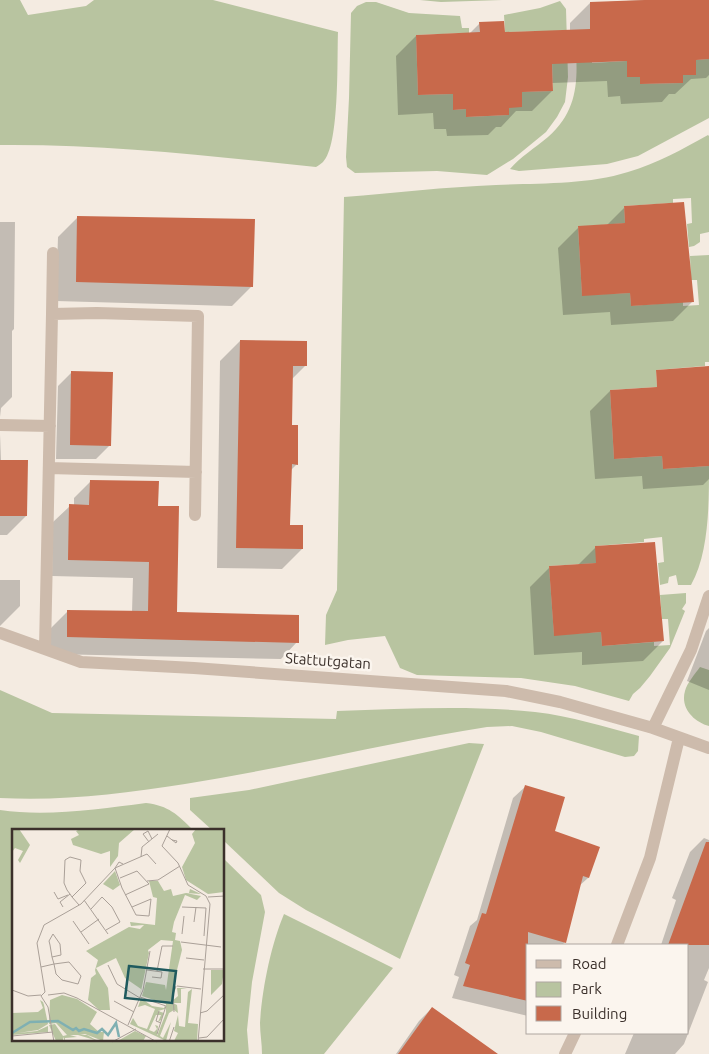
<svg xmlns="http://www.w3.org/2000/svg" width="709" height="1054" font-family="Ubuntu,sans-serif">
<rect width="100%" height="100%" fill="#f4ebe1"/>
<!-- green -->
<path fill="#b8c4a0" d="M0,0h20l8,15 58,-9 8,-6h119l125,32c-1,25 2,114 -15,130 -2,2 -4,3 -7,5 -105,-11 -210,-23 -316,-22z
M420,0h82l-61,2z
M560,1l6,8 2,68 -3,25 -8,15 -11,15 -33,27 -26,16 -50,-4 -82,2 -8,-6 -1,-10 3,-59 2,-85 6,-7 9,-4h10l33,11 51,3 2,12h7v5l-53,2 2,60 35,-1v16l13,-1 1,8 42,-2v-7l13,-16 31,-1 -2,-60 -46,1 -1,-17 36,-7z
M591,31l1,32 35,-2v16h13v7l43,-1v-8l13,-1v-14l13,-1v59l-71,38 -31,8 -88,7 -9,-2c10,-12 25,-21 38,-32 32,-28 30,-61 27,-99z
M708,135l1,1v96l-9,2v8l-6,4 -5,1 -2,-23 5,-1 -1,-25 -18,1v4l-49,3 1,17 -47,4 4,68 48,-2 1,13 52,-4v4l16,-1 -2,-25h-6l-1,-24 19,-1v107h-4v4l-49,4 1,17 -47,3 4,69 48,-3 1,13 46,-3c0,39 0,87 -18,119h-13l-2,-10 -7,2 -1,6 -8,2 -2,-22 6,-1 -2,-25 -18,2v3l-48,4 1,17 -48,3 5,69 47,-3 1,14 52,-4v4l16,-1 -2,-26h-6l-2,-24 26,-2v10l-4,6 3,2 -15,37 -20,28 -10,12 -7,6 -4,7 -54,-15 -54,-8 -104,-3 -17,-7 -15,-32 -37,4 -23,5 1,-30 11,-25 7,-393c51,-4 101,-10 152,-12 44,-2 90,0 132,-13 30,-9 53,-22 80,-37z
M700,667l9,3v56c-15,-4 -29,-18 -24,-35 2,-8 10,-17 15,-24z
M0,690l52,23 284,6 1,-8c66,-2 132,-6 198,1 36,4 70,15 104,24l-1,15 -4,5 -9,1 -84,-25 -29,-6 -25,1c-101,16 -201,41 -302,57 -64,10 -120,17 -185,14z
M469,743l15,1 -84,215 -94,-49 -27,-17 -55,-52v-11h-12l-22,-20v-12l59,-8z
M146,803c23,3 31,11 47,27h-179v210h210v-181l37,36 4,17 -13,70 -5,48 2,24h-249v-244c46,7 100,-1 146,-7z
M284,914l109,54 -69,86h-62c0,-10 -2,-21 -2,-31 2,-34 11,-78 24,-109z"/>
<!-- shadow -->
<path fill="#0003" d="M644,0h65v75l-3,3 -15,1 -16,15h-6l-7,8 -41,2 -1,-8 -12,1 -1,-16 -55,2v8l-20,20h-16l-15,16h-5l-8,8 -41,1 -1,-7h-12l-1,-16 -35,2 -2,-59 20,-20 53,-2 11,-11 24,10 66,-2v-8l20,-20z
M624,208l69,93 -20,20 -62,4 -1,-13 -47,3 -5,-67 20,-20 28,-2z
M78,217l174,69 -20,20 -176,-5 2,-64z
M0,222h15l-1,107 -2,2v66l-11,11 -1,9z
M240,341l65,25 -14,14v46l6,38 -7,7 -1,55 13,23 -20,20 -65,-1 3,-207z
M72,372l38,73 -14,14h-40l2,-73z
M610,391l99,20v68l-6,6 -60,4 -1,-13 -47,3 -5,-68z
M0,434l1,27 25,55 -19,19h-7z
M91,481l66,26 19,106 121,29 -16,17 -230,-5v-26l17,-17 64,1 1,-34 -81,-2 1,-54 17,-16h4v-8z
M596,547l67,94 -20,20 -61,4v-13l-48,3 -4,-68 20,-20 28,-2z
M0,580h20v26l-20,20z
M709,628v62l-22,-9 19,-50z
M526,786l28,46 45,16 -11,30 -9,8 -14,56 -3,3h-34v71l-76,-18 7,-21 -5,-2 16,-49 7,-6 36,-122z
M704,838l5,2v128l-5,12 4,2 -24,62 -9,10h-50l9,-21h54v-88h-27l15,-45 -4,-2 18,-46z
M432,1008l40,46h-76l23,-33z"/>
<!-- building -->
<path fill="#c8694b" d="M645,0h64v59l-13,1v15h-13v8l-43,1v-7h-13v-16l-75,3 1,27 -31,1v15l-13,1v7l-43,2v-8l-13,1v-16l-35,1 -2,-60 64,-3 -1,-10 25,-1 1,11 85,-3v-27z
M684,202l10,100 -63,4 -1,-13 -48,3 -4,-70 47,-3 -1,-17z
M77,216l178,3 -2,68 -177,-5z
M240,340l67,1v25h-14l-1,59h6v40l-6,-1 -2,61h13v24l-67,-1z
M709,366v100l-46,3 -1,-13 -48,3 -4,-69 47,-3 -1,-17z
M71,371l42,1 -2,74 -41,-1z
M0,460h28l-1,56h-27z
M90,480l69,1 -1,25h21l-2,106 122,3v28l-232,-6v-27l81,1 1,-49 -81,-2 1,-56 20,1z
M655,542l9,99 -62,5 -1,-14 -47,4 -5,-70 47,-3 -1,-17z
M525,785l40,12 -10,34 45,16 -11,31 -6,-2 -17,67 -38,-11v69l-65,-15 7,-21 -5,-2 17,-50 4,1z
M706,842h3v103h-41z
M432,1007l66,47h-100z"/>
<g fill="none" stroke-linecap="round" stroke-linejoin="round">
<!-- street -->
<path stroke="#cdbbac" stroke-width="12" d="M52,314l1,-61
M0,425l50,1
M49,468l147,4
M0,633l81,29 113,6 312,23 54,11 93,26 56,20
M45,649l7,-335 45,-1 101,3 -3,199
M653,728l38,-78 18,-54
M617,945l33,-87 29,-120
M565,1054l10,-21"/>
</g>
<g text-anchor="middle" stroke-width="5" stroke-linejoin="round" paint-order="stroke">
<!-- street labels -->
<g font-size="15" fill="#3b302b" stroke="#fbf5ee">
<text transform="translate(328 661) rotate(4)" y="5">Stattutgatan</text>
</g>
</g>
<!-- overview -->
<g transform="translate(12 829)">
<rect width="212" height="212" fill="#f4ebe1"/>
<path d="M0,0h7l11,16 -10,18 -2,-3 5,-9 -8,-3 -3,4zM68,0h55l-16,14 -1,13 -8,11v-16l-9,3 -28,-9 -2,-6 8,-4 -3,-4zM184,0h28v63l-16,2 -22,-14 -4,-13 13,-24 -3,-9zM103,42l5,14 -7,5 -10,-6zM137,52h9l6,10 7,-2 2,7 13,-3h3l1,-4 11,5 -15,-1 15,3 -4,4 -12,-5 -11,27 -2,10 4,1 -1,7 5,1 2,9 -9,36 3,2 -6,15 8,-7 -1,-8h10l-6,1v14h-8l4,2 1,8 -4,-3 -5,3 -9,23 3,2 8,-16 -5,19 -36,-17 3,-6 5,8 9,3 8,-20 -10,-4 -7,2 3,-9 11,8 12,2 1,-3v4l-7,2 6,2 -3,7 -3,2 3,-7h-5l-7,15 5,2 3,-3 -2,-4 3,1 -1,10 9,-23v-9l-24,-8 4,-14 19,3 1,5 7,-49 -12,-1 -13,10 1,3 -9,43 1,-7 -16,-11 -9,-20 -20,10 12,20 2,22h-11l-11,-10 3,-22 5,-4 -1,-4 3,-10 -12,-9 43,-24 11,2 4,-4 -13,1 -1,-4 25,3 2,-27 -4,-1zM199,141h13l-2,14 -11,11zM180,160l-4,34 10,1 -1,17h-23l4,-8 -4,-2 4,-16 1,11 6,1 3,-35zM50,166l15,4 20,13 -7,12 9,8h5l-1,9 -18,-7 -5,1h7l11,6 -20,-6h-8l7,2 -12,1v3l-2,-4v4h-7l-7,-16 6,-1 8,12 4,-1 -11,-12 -7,1 1,-24zM28,171l3,2 1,3 4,19 -10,6 -20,3 19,-2 11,-5v6l-36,3v-22l26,-1 5,-4zM123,202l11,5 -3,5 -27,1z" fill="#b8c4a0"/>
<path fill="none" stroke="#7fb0b2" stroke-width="2.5" d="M0,204l18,-11 28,-1 15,9 3,-2 3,3 5,-2 13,4 5,-4 6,6 8,-12 3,14"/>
<path fill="none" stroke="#aaa098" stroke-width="1" d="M158,0l-8,17 16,17 10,22 18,11 4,8 -12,138M155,7l9,7 1,-2 -5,-1M137,13l-6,-8 5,-3 4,8M129,28l1,-10 16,-13M111,35l-4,-2 -4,6 7,20 14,27 13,1 2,-17 -19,8M108,49l17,-7 12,13 -24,11M135,52l11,-1 22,-14M42,63l4,7 10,-4M60,68l14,-14 -6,-12 1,-11 -11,-3 -5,3 -1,23 3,7 3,4 2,3 7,8M196,68l17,-1M72,71l24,34M51,78l-3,-5 10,-8M170,78l24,1 -2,28M79,80l11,-12 10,10 8,15 -14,8M61,92l16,23M182,93l2,-15M69,103l18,-13M170,105l2,-18M169,113l40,5M174,129l18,2M96,136l9,19 23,14M29,138l13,-3 15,-2 12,14 -3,8 -16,-4 -6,-6 -2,-10 -2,-7 -2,-12 -1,-4 4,-7 7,10 1,11 -9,2M191,140h22M135,141l15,2 -1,6 -9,-1M145,142l5,-25h11M165,157l24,3M0,161l16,6 13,-1M33,163l-8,-49 7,-18 37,-21 34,-36 32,-14 9,10M33,163l-4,4 7,11 6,35M36,166l16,-2 13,5 80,44M128,168l26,9 -9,28M102,172l20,11M147,182l-3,10 5,2M162,183l-1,-19 3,-7M188,184l7,-2 18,-17M116,196l15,-35 7,-39M0,207l41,-4M187,209l8,-1 18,-19M100,213l24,-13M157,213l5,-15"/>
<path fill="#1f5a5e" fill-opacity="0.15" stroke="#1f5a5e" stroke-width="2.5" d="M117,137l47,5 -4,32 -47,-5z"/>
<rect width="212" height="212" fill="none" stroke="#3b302b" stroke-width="2.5"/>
</g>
<!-- legend -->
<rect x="526" y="944" width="162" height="90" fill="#fbf5ee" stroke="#aea6a0"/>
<rect x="536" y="960" width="25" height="8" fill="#cdbbac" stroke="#aea6a0"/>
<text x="572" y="969" font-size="15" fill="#3b302b">Road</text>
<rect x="536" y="982" width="25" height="15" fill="#b8c4a0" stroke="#aea6a0"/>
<text x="572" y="994" font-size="15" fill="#3b302b">Park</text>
<rect x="536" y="1006" width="25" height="15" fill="#c8694b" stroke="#aea6a0"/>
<text x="572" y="1019" font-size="15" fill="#3b302b">Building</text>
</svg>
